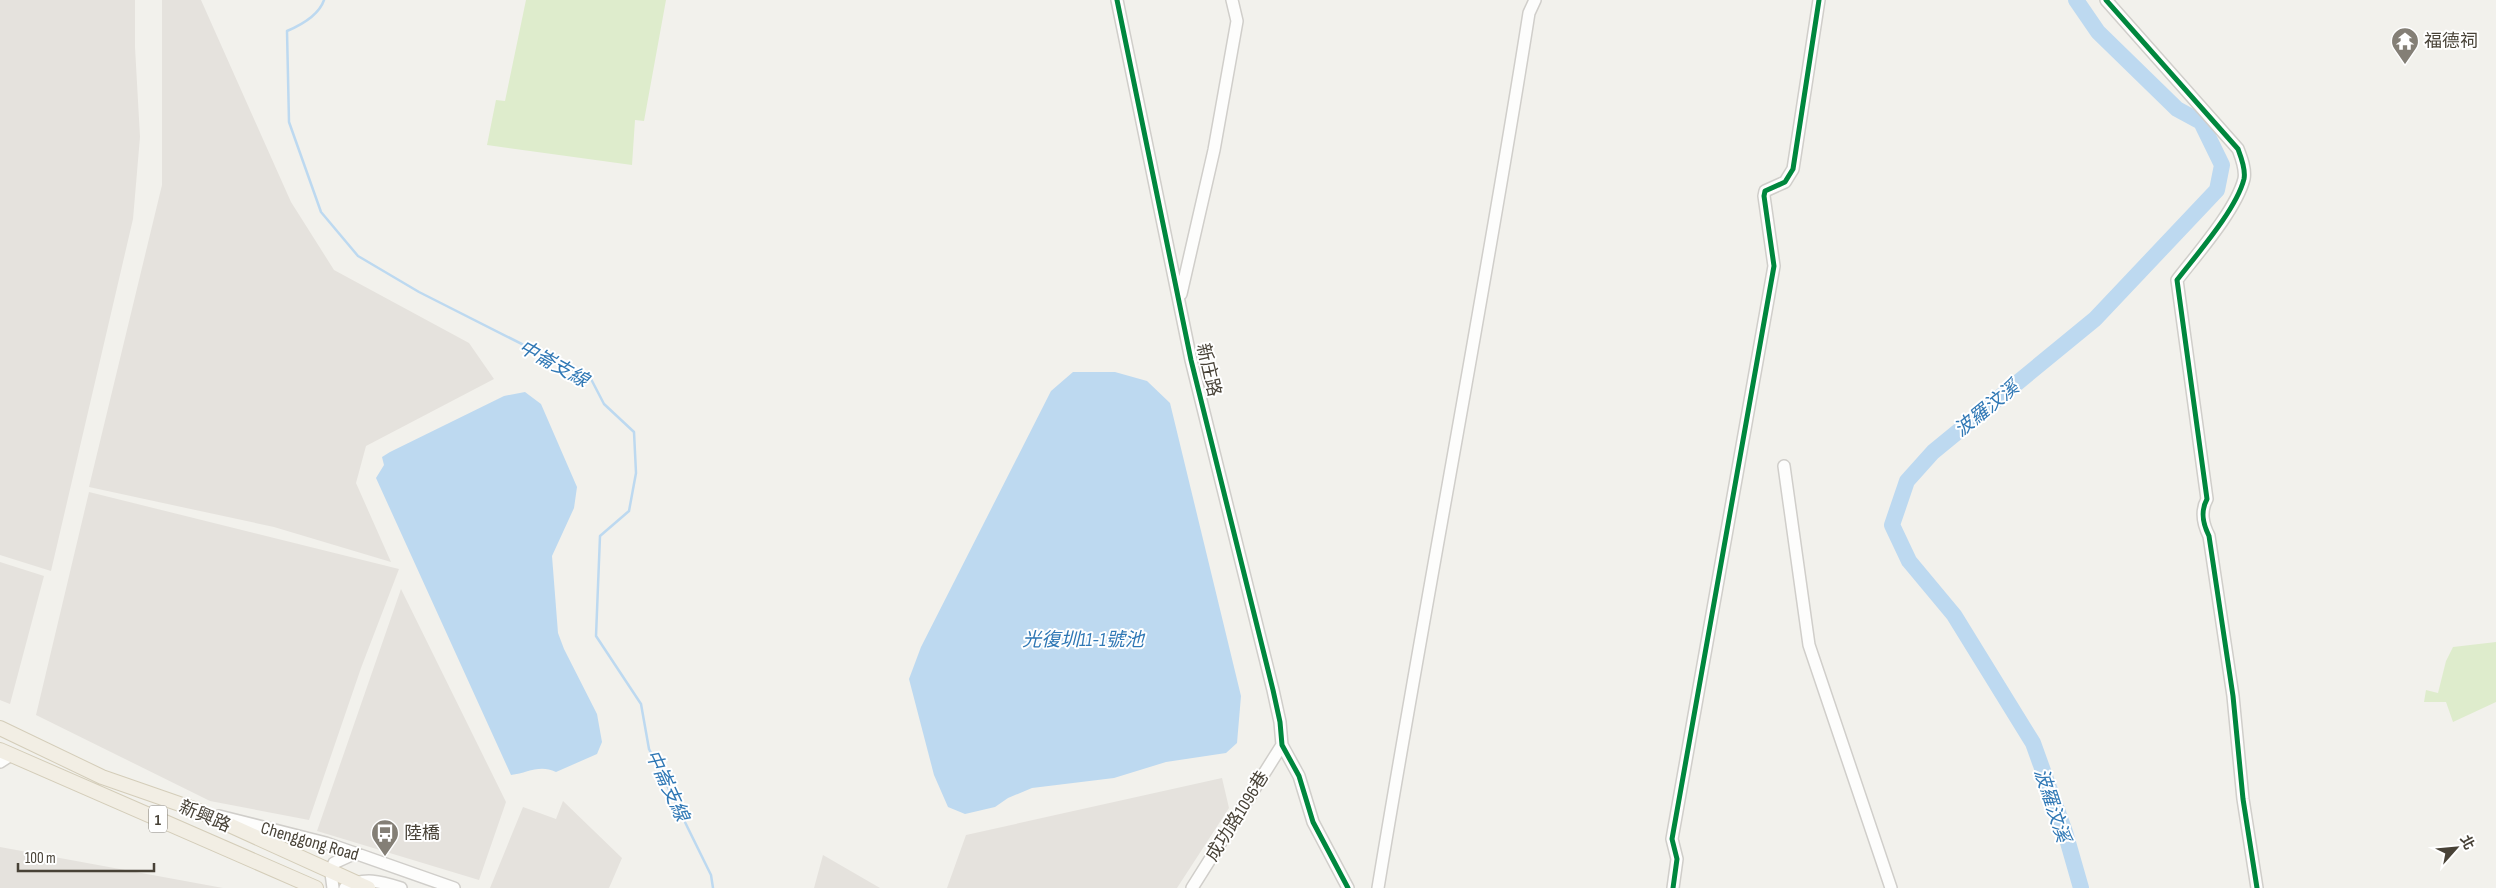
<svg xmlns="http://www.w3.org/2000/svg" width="2496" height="888" font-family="'Sofia Sans Condensed','Noto Sans TC',sans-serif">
<rect width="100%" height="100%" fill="#f2f1ec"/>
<!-- industrial -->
<path fill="#e5e2dd" d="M0,0h135v47l5,90 -7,82 -82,352 -51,-16z
M162,0h39l90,202 43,68 135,73 25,36 -128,67 -10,37 35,79 -117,-35 -185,-40 73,-302z
M89,492l310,77 -38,99 -52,152 -99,-19 -174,-86z
M0,562l44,14 -34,128 -10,-4z
M401,589l105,213 -27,78 -162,-49z
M1222,778l7,30 -52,80h-230l19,-53z
M563,801l59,57 -13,30h-119l33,-81 33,12z
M0,847l223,41h-223z
M823,855l57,33h-66z"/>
<!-- green -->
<path fill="#deeccc" d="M526,0h140l-22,121 -9,-1 -3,45 -145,-20 9,-45 9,1z
M2496,642v60l-43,20 -7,-20h-22l2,-12 12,3 8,-32 7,-14z"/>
<!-- water -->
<path fill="#bdd9f0" d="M1073,372h42l32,9 23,22 71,293 -4,47 -11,10 -60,9 -52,16 -82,10 -24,10 -13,9 -30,7 -17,-7 -14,-32 -25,-96 12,-32 130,-256z
M525,392l16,12 36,83 -3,21 -22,48 6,77 6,16 33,65 5,28 -5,12 -41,18c-17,-8 -28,1 -45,3l-135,-297 8,-13 -2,-8 8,-5 114,-56z"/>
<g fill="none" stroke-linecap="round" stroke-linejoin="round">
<!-- stream -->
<path stroke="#bdd9f0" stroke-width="2.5" d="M324,0c-5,15 -23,25 -37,31l2,91 32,90 37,44 61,36 172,87 13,25 30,28 2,41 -7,38 -29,25 -4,100 45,68 8,45 62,126 2,13"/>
<!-- river -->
<path stroke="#bdd9f0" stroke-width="16" d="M2076,0l22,32 79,77 24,13 21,43 -5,25 -122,129 -162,133 -26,29 -15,44 17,36 45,54 79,128 32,89 16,56"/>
<!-- minor casing -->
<g stroke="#d0ceca" stroke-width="14">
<path id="minor" d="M1117,0l74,360 82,330 7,32 2,23 17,31 14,46 35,66
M2106,0l132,149c3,8 8,20 6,30 -8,31 -47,75 -67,101l30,219c-7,13 -4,25 2,37l24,160 10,103 14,89
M1181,294l33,-144 23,-129 -5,-21
M1784,466l25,179 82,243
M0,762l11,-7
M219,816l107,27 128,45
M333,888l-2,-15 3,-10 22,-10
M345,888c19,-12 37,-6 56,0
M1192,888l90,-143
M1378,888c48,-292 105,-583 151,-875l6,-13
M1673,888l4,-29 -5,-20 102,-573 -10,-70 1,-5 20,-9 8,-13 26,-169"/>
</g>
<!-- major casing -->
<g stroke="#d4cdb9" stroke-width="16">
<path id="major" d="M0,728l102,49 92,32 174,79
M0,750l316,138"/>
</g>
<!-- minor -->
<use href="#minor" stroke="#fdfdfc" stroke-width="11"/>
<!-- major -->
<use href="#major" stroke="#f2eee4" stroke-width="14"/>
<!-- cycleway casing -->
<g stroke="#fff" stroke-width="8">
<path id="cycleway" d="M1117,0l74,360 82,330 7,32 2,23 17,31 14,46 35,66
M2106,0l132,149c3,8 8,20 6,30 -8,31 -47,75 -67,101l30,219c-7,13 -4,25 2,37l24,160 10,103 14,89
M1673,888l4,-29 -5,-20 102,-573 -10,-70 1,-5 20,-9 8,-13 26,-169"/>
</g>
<!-- cycleway -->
<use href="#cycleway" stroke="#00873e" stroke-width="5"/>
</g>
<!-- icons -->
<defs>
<g id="temple-pin" transform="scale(1.4375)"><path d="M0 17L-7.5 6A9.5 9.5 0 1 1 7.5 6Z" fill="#847f76" stroke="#fff"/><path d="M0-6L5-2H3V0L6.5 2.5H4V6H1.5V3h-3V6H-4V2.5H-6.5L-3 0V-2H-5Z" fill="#fff"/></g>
<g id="bus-pin" transform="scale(1.4375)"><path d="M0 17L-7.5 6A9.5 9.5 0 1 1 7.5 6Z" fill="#847f76" stroke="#fff"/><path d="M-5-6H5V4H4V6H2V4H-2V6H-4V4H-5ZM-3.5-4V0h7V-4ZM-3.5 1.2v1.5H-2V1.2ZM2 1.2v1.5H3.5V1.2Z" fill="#fff"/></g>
</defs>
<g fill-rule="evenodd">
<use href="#temple-pin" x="2405" y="41"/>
<use href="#bus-pin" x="385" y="833"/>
</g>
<g text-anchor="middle" stroke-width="4" stroke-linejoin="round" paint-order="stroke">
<!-- shield labels -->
<rect fill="#fff" stroke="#7f7b73" stroke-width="1" x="149" y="805.5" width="18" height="27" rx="4"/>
<g font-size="16" font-weight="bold" fill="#484237">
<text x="158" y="825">1</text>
</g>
<!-- poi labels -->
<g font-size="18" fill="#484237" stroke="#fff" text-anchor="start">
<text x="2424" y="47">福德祠</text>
<text x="404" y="839">陸橋</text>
</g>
<!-- street labels -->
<g font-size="18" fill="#484237" stroke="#fff">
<text transform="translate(1209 370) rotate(77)" y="6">新庄路</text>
<text transform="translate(205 816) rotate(23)" y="6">新興路</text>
<text transform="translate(1237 816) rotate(-58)" y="6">成功路1096巷</text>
<text transform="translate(310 841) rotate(16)" y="6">Chenggong Road</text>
</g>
<!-- water labels -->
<g font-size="19" font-style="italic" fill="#3078b5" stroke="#fff">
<text transform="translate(554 363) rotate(29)" y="7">中崙支線</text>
<text transform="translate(1986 408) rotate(-39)" y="7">波羅汶溪</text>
<text x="1083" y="646">光復圳11-1號池</text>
<text transform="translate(668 785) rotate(65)" y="7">中崙支線</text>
<text transform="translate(2053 805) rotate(72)" y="7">波羅汶溪</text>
</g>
</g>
<!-- north arrow -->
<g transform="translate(2456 848) rotate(63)" stroke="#ffffff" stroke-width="4" paint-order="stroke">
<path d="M0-4L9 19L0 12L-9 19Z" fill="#484237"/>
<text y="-8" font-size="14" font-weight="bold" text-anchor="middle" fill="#484237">北</text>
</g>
<!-- scale -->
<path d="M18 863v8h136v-8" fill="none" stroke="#484237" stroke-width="2.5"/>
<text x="25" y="863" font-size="15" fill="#484237" stroke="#ffffff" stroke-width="4" paint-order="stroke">100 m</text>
</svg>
